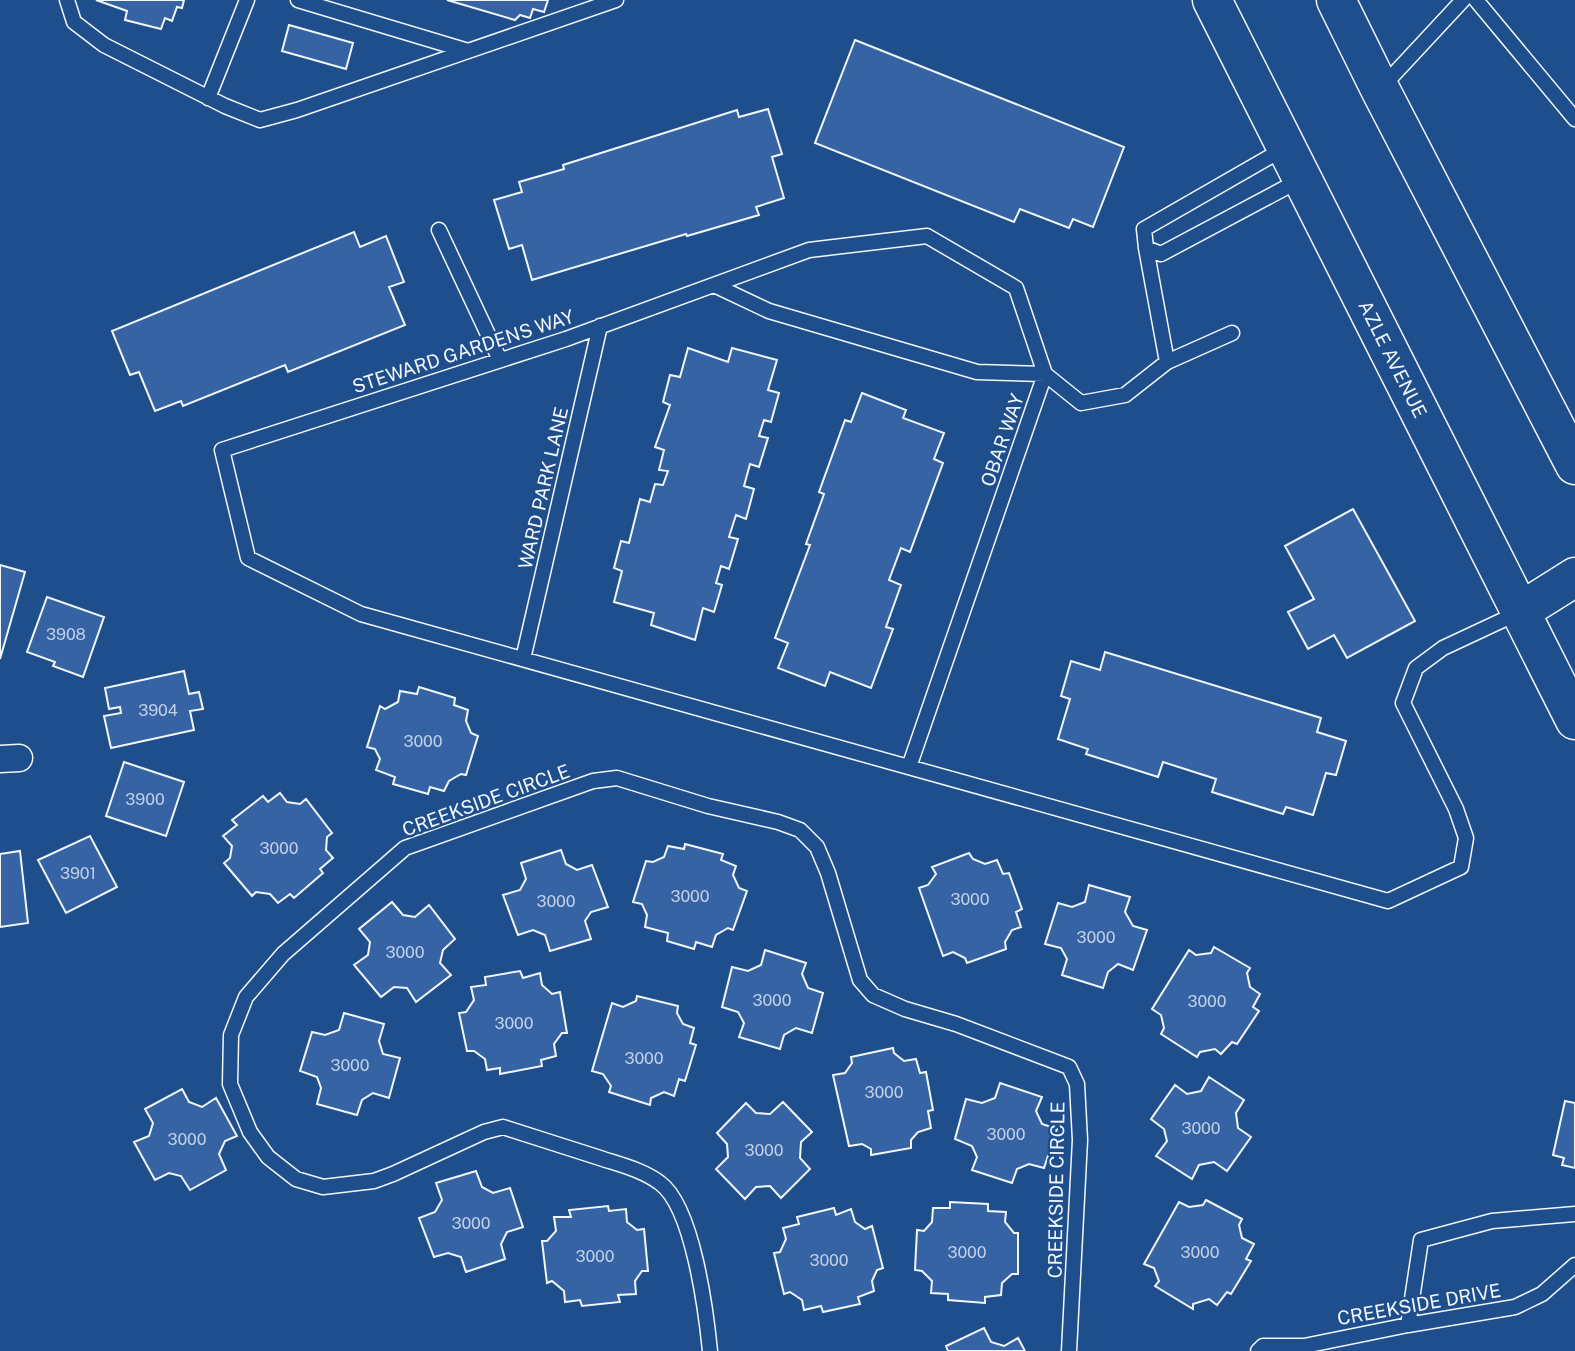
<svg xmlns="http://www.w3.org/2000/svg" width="1575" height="1351" font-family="'Public Sans',sans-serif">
<rect width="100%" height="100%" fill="#1f4e8c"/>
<!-- building -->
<path fill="#3563a3" stroke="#f2f6ff" stroke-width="2" d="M96,0h88l-2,8 -5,-1 -5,14 -7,-3 -4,11 -36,-9 2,-9z
M447,0h101l-4,12 -11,-3 -3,9 -10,-3 -5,5z
M289,25l64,18 -7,26 -64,-18z
M855,40l269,107 -31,80 -20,-8 -4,9 -49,-19 -6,13 -199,-79z
M768,109l14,45 -10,3 12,41 -28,9 3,8 -72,21 -1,-2 -154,46 -10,-35 -13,4 -15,-49 28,-8 -3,-10 45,-13 -1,-4 174,-55 2,7z
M354,232l6,15 26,-11 18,46 -15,5 16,38 -117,47 -3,-7 -102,41 -2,-5 -26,10 -16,-39 -9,3 -18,-44z
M688,348l40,14 4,-14 45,12 -9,30 11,3 -8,29 -7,-2 -5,16 9,2 -9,29 -9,-3 -6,22 10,3 -8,30 -10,-4 -7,22 9,2 -9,30 -8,-3 -5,17 6,2 -8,27 -11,-4 -8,32 -44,-15 3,-12 -40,-11 8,-31 -8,-3 7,-27 8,2 11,-44 10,3 5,-18 8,1 5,-14 -9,-1 5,-20 -9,-3 15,-42 -7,-3 7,-27 10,2z
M862,393l44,17 -3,8 41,15 -10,26 9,4 -33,89 -9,-4 -12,32 12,5 -15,42 7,2 -22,59 -41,-16 -5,14 -47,-18 10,-25 -13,-5 35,-93 -4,-1 18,-50 -5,-2 26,-72 6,2z
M1353,509l62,112 -68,37 -13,-23 -26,14 -20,-37 26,-13 -29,-53z
M0,565l25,7 -25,87z
M47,597l57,20 -21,60 -30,-11 2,-4 -28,-10z
M1105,652l216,66 -4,14 29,9 -10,34 -10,-2 -13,42 -27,-8 -3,7 -71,-22 4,-13 -53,-17 -5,15 -72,-23 2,-5 -30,-10 12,-40 -9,-3 10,-35 29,9z
M184,671l5,23 10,-2 4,17 -13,2 4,19 -83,18 -7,-32 17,-3 -1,-6 -11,2 -4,-21z
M419,687l36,11 -1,7 14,5 -2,11 5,12 7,3 -12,39 -5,-1 -12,7 -5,10 -14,-4 -2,7 -35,-10 2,-7 -19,-7 4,-11 -5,-10 -8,-2 13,-41 5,3 13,-7 2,-11 17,3z
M124,762l60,20 -18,54 -60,-20z
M280,793l7,9 13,2 6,-5 26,34 -5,4 -1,13 7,8 -13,11 3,4 -29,25 -4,-4 -12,9 -8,-9 -14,-2 -4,4 -28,-33 6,-5 2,-12 -9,-10 14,-11 -5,-5 31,-24 5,6z
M90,836l27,51 -51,26 -28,-53z
M685,844l38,10 -2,6 15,6 -3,9 6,13 8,3 -14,39 -5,-2 -12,7 -4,12 -16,-5 -2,7 -27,-8 1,-8 -23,-6 2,-12 -5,-11 -9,-2 13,-41 7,1 11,-5 4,-11 16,3z
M561,850l5,14 11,6 15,-5 16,42 -17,5 -6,9 6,18 -41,12 -5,-16 -12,-5 -15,5 -15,-40 17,-5 6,-11 -5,-16z
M20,851l8,72 -28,4v-73z
M969,853l4,6 12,5 12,-4 6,14 6,-1 13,36 -6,3 5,15 -9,3 -7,12 1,7 -39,14 -2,-5 -12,-6 -10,4 -24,-68 9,-3 8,-11 -4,-7z
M1089,885l41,12 -5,15 8,14 14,4 -14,40 -15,-6 -10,8 -5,16 -41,-13 5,-16 -6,-11 -16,-4 13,-41 14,4 13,-5z
M392,902l11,13 12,2 14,-12 26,34 -12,11 -3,13 11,12 -35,27 -9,-14 -13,-1 -13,10 -27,-32 14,-10 2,-13 -11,-13z
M1214,947l36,21 -3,5 3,14 10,7 -7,13 6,4 -22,33 -5,-2 -11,12 -6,-5 -15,3 -3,5 -36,-23 3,-6 -3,-13 -9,-6 37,-59 7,5 15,-2z
M765,950l41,13 -4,11 6,14 15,5 -11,40 -16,-5 -12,7 -4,14 -41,-12 5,-14 -6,-11 -16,-5 10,-40 16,4 13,-6z
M520,971l3,7 17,-5 2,12 10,9 8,-2 7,41h-5l-8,11 2,12 -15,4 1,6 -42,8v-6l-13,2 -2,-11 -11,-8h-7l-8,-38 7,-1 8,-12 -3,-13 15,-2 -1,-8z
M637,996l41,10 -1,7 6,11 11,4 -4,15 6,2 -11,36 -6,-2 -5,17 -10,-4 -13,6 -1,7 -41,-13 2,-6 -8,-12 -11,-3 20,-68 11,4 13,-6z
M344,1013l40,11 -5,17 4,13 17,4 -11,40 -16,-5 -11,7 -5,15 -40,-11 4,-16 -4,-11 -17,-6 12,-39 13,3 14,-5z
M893,1048l1,5 10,8 12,-2 4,14 6,-1 7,38 -5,1 3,17 -13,4 -7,8v8l-40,7v-6l-9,-5 -13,2 -16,-71 12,-2 7,-10 -1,-6z
M1209,1077l35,23 -8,13 2,15 13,9 -24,34 -13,-9 -15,3 -7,14 -36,-23 11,-15 -3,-12 -13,-10 24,-34 12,9 14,-3z
M1000,1083l42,14 -6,14 6,13 15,5 -13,39 -15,-4 -12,5 -5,14 -40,-13 5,-13 -5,-11 -17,-7 11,-40 16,4 13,-5z
M182,1089l7,13 13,5 14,-9 21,38 -12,5 -6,13 7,16 -36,20 -9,-14 -12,-3 -14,7 -21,-38 15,-6 4,-13 -8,-14z
M1565,1101l10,2v65l-13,-3 2,-7 -11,-3z
M783,1102l29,30 -11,10 -1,16 10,11 -29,29 -11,-12 -14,1 -11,12 -29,-30 12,-12 -1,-13 -10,-11 29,-30 10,10 14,1z
M476,1171l6,16 11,6 17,-5 13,39 -16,5 -6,12 4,15 -39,13 -5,-15 -13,-4 -14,4 -15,-39 16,-6 7,-12 -6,-17z
M1206,1200l36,19 -3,6 3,13 12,6 -8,15 5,2 -20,33 -4,-2 -10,13 -8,-6 -16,5v5l-38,-23 4,-5 -5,-13 -10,-4 35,-62 10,5 14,-2z
M950,1202l38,2v7l18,1 -1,10 9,11h4v41h-6l-10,9 -1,12 -16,2v6l-37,-3v-6l-17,-1 1,-12 -10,-10 -7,-1 2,-40 7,1 8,-9 1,-14h17z
M608,1206l1,5 17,-2 1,13 10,8 7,-1 4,42h-6l-7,10 1,13 -18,1 2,7 -38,4 -2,-6 -15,2 -1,-11 -12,-10 -5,2 -5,-42h5l9,-10 -2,-14h17l-2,-7z
M834,1208l2,7 15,-6 4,13 10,7 7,-3 11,42 -6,2 -5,11 2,10 -16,6 2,7 -37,8 -2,-6 -17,4 -2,-10 -12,-8 -6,2 -10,-41 6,-1 6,-13 -3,-11 16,-4 -2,-7z
M984,1328l7,14 13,4 14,-8 7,13h-77l-2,-5z"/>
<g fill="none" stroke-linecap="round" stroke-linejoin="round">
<!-- service casing -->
<g stroke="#f2f6ff" stroke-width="17">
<path id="service" d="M67,0l7,22 30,23 121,61 35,14 37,-10 319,-110
M298,0l170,51
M1476,0l99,119
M1383,86l80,-86
M208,98l39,-98
M439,230l61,130
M1146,248l15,6 139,-74
M714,285l55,26 208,61 68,2
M1167,362l-21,-114 -2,-19 141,-81
M1045,374l-29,-86 -89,-52 -118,14 -243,89 -344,111 26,108 113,56 1027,287 73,-34 5,-29 -10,-29 -53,-106 13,-35 27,-20 77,-36
M1045,374l36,29 44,-8 42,-33 65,-29
M523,659l77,-333
M909,767l136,-393
M1408,1325l13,-85 71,-19 83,-7
M710,1351c-4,-40 -17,-144 -50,-168 -17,-13 -39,-18 -60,-25 -32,-10 -65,-21 -97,-31l-19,5 -91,42 -19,7 -51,6 -27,-8 -28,-22 -18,-25 -20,-48 1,-49 15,-38 37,-43 122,-106 188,-67 24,-3 91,28 70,16 22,8 17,17 11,26 32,107 13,15 32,14 51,15 113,43 8,17 3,56 -11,211
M1258,1351l5,-5h41l104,-21 107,-18 27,-13 33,-29"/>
</g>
<!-- minor casing -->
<g stroke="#f2f6ff" stroke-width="29">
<path id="minor" d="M0,759l19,-1"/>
</g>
<!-- secondary casing -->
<g stroke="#f2f6ff" stroke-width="41">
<g id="secondary">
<path id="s1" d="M1212,0l363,720"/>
<path d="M1336,0l44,89 195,376"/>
<path d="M1521,611l54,-34"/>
</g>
</g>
<!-- service -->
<use href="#service" stroke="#1f4e8c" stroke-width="14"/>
<!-- minor -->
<use href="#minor" stroke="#1f4e8c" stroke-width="26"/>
<!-- secondary -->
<use href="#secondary" stroke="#1f4e8c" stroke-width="38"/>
</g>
<g text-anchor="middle" stroke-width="5" stroke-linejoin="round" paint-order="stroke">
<!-- number labels -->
<g font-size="16" fill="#c3d1e8">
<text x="66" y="640">3908</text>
<text x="158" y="716">3904</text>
<text x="423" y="747">3000</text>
<text x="145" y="805">3900</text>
<text x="279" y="854">3000</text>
<text x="78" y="879">3901</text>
<text x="690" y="902">3000</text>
<text x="970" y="905">3000</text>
<text x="556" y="907">3000</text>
<text x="1096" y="943">3000</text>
<text x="405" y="958">3000</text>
<text x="772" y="1006">3000</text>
<text x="1207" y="1007">3000</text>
<text x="514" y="1029">3000</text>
<text x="644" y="1064">3000</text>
<text x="350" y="1071">3000</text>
<text x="884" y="1098">3000</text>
<text x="1201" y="1134">3000</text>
<text x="1006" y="1140">3000</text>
<text x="187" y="1145">3000</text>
<text x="764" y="1156">3000</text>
<text x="471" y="1229">3000</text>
<text x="967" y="1258">3000</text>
<text x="1200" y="1258">3000</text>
<text x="595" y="1262">3000</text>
<text x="829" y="1266">3000</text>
</g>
<!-- street labels -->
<g font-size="19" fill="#f2f6ff" stroke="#1f4e8c">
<text transform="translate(463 351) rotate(-18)" y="7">STEWARD GARDENS WAY</text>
<text dy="7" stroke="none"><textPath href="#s1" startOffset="402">AZLE AVENUE</textPath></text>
<text transform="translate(1002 440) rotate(-71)" y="7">OBAR WAY</text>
<text transform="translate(543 488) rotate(-77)" y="7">WARD PARK LANE</text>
<text transform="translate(486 800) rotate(-20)" y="7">CREEKSIDE CIRCLE</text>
<text transform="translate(1056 1190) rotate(-89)" y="7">CREEKSIDE CIRCLE</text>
<text transform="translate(1419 1304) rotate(-10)" y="7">CREEKSIDE DRIVE</text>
</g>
</g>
</svg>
